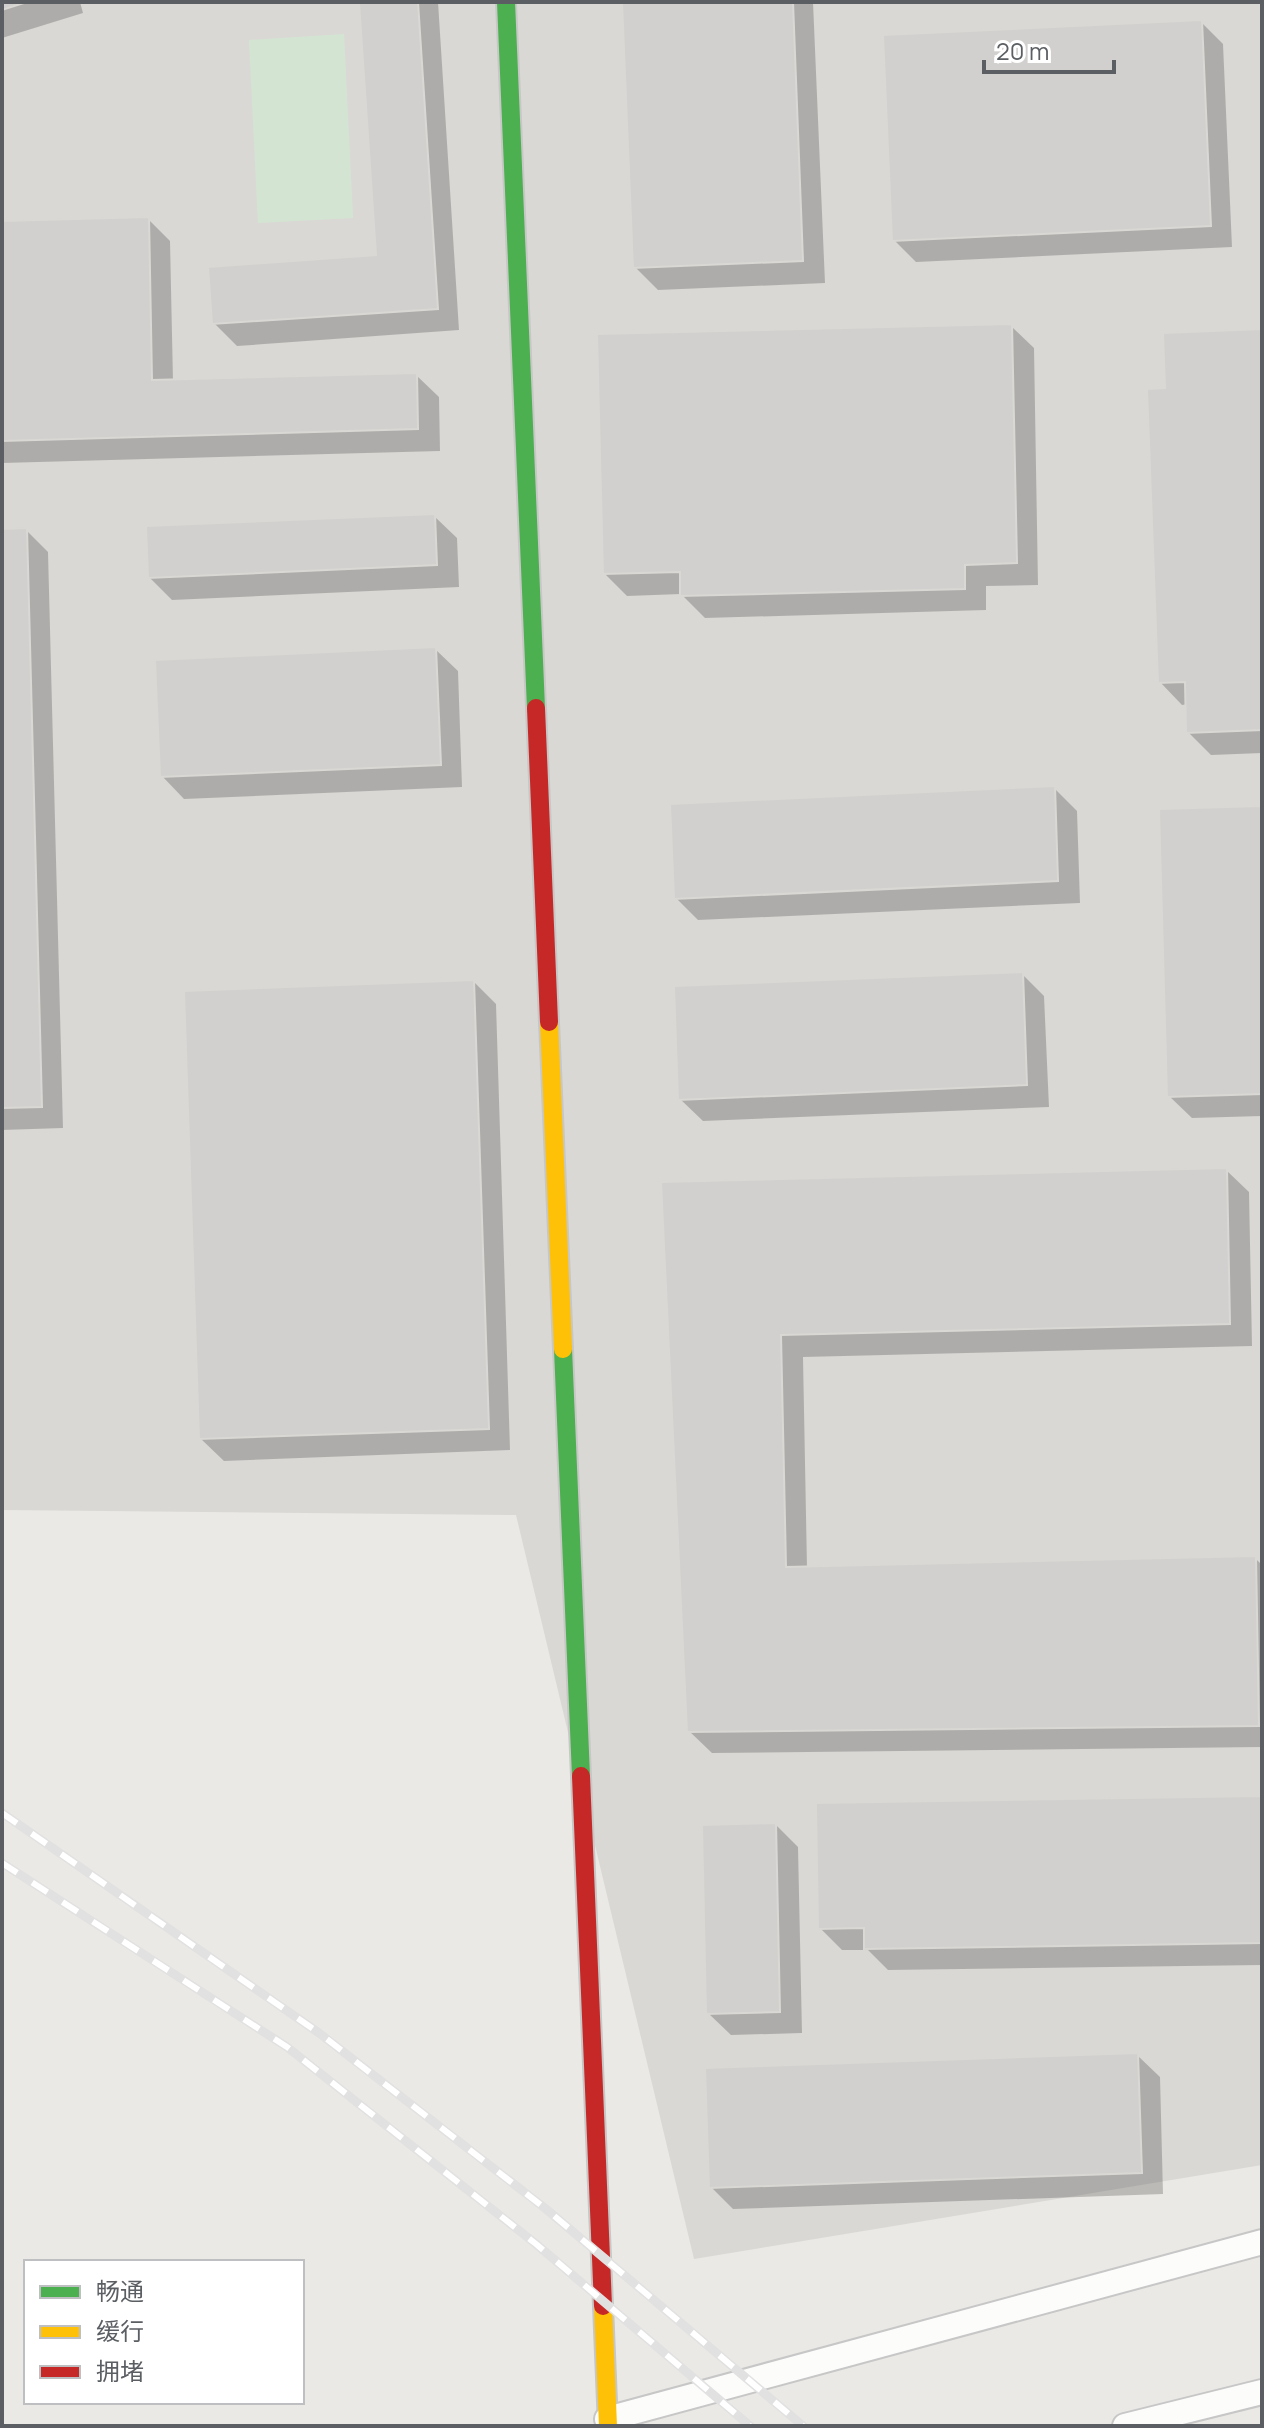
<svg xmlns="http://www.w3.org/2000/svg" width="1264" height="2428" font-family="Manrope,'Noto Sans SC',sans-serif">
<rect width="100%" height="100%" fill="#eae9e5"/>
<!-- industrial -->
<path fill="#dad8d5" d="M2,2h1260v2163l-568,94 -178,-744 -514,-5z"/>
<!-- green -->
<path fill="#d3e5d2" d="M344,34l9,184 -95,5 -9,-183z"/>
<!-- shadow -->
<path fill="#0003" d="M2,2h78l3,11 -81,25z
M361,2h77l21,328 -222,16 -23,-23 164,-66z
M624,2h189l12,281 -167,7 -23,-23z
M1201,22l22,22 9,203 -316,15 -22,-22z
M148,219l22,22 3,140 243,-6 23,22 1,54 -438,12v-240z
M1011,326l23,22 4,237 -52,1v24l-281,8 -24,-24 -54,2 -22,-22z
M1262,331v422l-51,2 -23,-23v-28l-6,1 -22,-23z
M434,516l23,22 2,49 -287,13 -23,-23z
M26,530l22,22 15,576 -61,2v-599z
M435,649l23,22 4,116 -278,12 -22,-23z
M1054,788l23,23 3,92 -382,17 -22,-22z
M1262,808v308l-70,2 -23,-22z
M1022,974l22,22 5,111 -346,14 -23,-22z
M474,982l22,22 14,446 -286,11 -23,-22z
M1226,1170l23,22 3,154 -449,11 4,211 448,-10 7,7v182l-550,6 -23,-22 -26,-547z
M1262,1798v167l-374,5 -20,-20h-26l-22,-22z
M776,1825l22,22 4,186 -71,2 -23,-22z
M1137,2055l23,22 3,117 -430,15 -22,-22z"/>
<!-- building -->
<path fill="#d1d0ce" stroke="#d9d8d4" stroke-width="2" d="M2,2h25l-25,8z
M359,2h59l20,307 -226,15 -4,-57 168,-12z
M622,2h171l10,259 -170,7z
M1202,20l9,206 -319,15 -9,-206z
M149,217l3,163 265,-7 1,56 -416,12v-220z
M1012,324l5,239 -52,2v24l-285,7v-24l-77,2 -6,-240z
M1262,329v401l-76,3 -1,-51 -27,1 -11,-294 18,-1 -2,-55z
M435,514l2,51 -289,13 -2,-52z
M27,528l15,579 -40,1v-579z
M436,647l5,118 -281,12 -5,-117z
M1055,786l3,95 -384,18 -4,-95z
M1262,806v288l-95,3 -8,-288z
M1023,972l4,113 -349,15 -4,-114z
M474,980l15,449 -290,10 -15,-448z
M1227,1168l3,156 -449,11 5,232 470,-11 3,170 -572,6 -26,-550z
M1262,1796v147l-398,6v-21l-46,1 -2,-126z
M776,1823l4,189 -74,2 -4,-189z
M1138,2053l4,120 -433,15 -4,-120z"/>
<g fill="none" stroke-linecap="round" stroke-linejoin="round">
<!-- lane casing -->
<g stroke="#c7c7c7" stroke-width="28">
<path id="lane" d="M607,2419l655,-177
M1125,2426l137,-34"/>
</g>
<!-- fast casing -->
<g stroke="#c7c7c6" stroke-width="22">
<path id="fast" d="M506,2l30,706
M563,1349l18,427"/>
</g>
<!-- slow casing -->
<g stroke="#c7c7c6" stroke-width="22">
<path id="slow" d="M549,1022l14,327
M603,2306l5,120"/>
</g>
<!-- jam casing -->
<g stroke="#c7c7c6" stroke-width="22">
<path id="jam" d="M536,708l13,314
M581,1776l22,530"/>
</g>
<!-- lane -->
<use href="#lane" stroke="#fcfcfb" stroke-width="24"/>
<!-- fast -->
<use href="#fast" stroke="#4caf50" stroke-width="18"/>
<!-- slow -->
<use href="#slow" stroke="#ffc107" stroke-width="18"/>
<!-- jam -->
<use href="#jam" stroke="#c62828" stroke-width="18"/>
<!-- rail casing -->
<g stroke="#e2e1e1" stroke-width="9">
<path id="rail" d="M2,1813l317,220 227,176 257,217
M2,1863l285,184 249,197 214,182"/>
</g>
<!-- rail -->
<use href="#rail" stroke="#fff" stroke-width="6" stroke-dasharray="18" stroke-linecap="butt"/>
</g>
<!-- border -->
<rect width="1264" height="2428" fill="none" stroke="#5b5e62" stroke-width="8"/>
<!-- legend -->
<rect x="24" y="2260" width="280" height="144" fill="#ffffff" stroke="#bdbfc0" stroke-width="2"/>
<rect x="40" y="2286" width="40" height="12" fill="#4caf50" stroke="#bdbfc0" stroke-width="2"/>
<text x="96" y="2300" font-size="24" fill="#5b5e62">畅通</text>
<rect x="40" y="2326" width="40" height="12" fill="#ffc107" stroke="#bdbfc0" stroke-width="2"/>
<text x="96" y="2340" font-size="24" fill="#5b5e62">缓行</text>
<rect x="40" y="2366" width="40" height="12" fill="#c62828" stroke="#bdbfc0" stroke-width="2"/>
<text x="96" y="2380" font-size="24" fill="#5b5e62">拥堵</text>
<!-- scale -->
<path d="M984 60v12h130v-12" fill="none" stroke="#5b5e62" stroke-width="4"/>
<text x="996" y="60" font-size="24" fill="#5b5e62" stroke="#ffffff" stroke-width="6" paint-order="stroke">20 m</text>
</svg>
